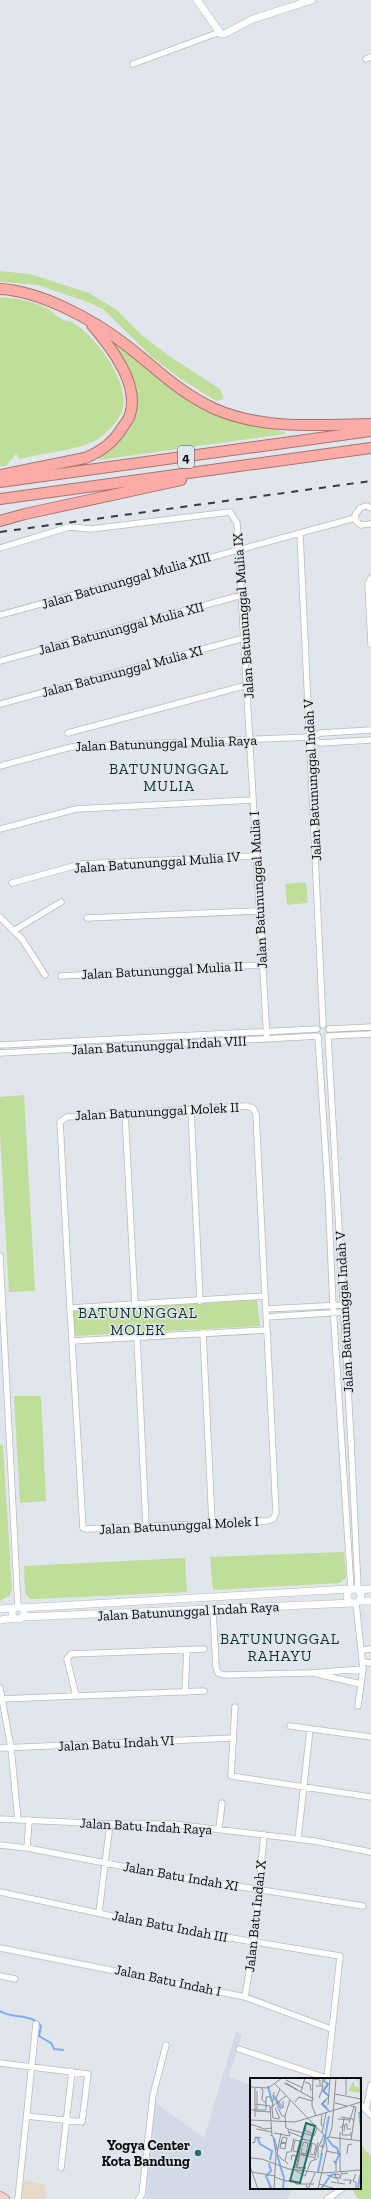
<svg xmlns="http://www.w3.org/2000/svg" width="371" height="2199" font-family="'Zilla Slab',serif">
<rect width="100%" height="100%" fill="#e1e6ec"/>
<!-- commercial -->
<path fill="#e6dac6" d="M25,2180l20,5 1,14h-23l-4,-2z"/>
<!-- built -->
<path fill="#d2dae7" d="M236,2032l6,2 -13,43 22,8v103h42l-6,11h-141l8,-97 50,36z"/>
<!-- green -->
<path fill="#bfde9a" d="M0,271l30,3 59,19 28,17 25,25 24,19 54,35 4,10 -8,2 -35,-22 -27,-20 -51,-50 -18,-8 -47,-16 -38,-3z
M0,297c17,1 31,4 47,11 5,3 9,8 14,11 4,2 8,2 12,4 22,12 56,58 50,85 -3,12 -13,21 -22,29 -17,13 -59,16 -81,22l-4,-5 -10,12h-6z
M101,330l39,32 17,16 37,24 47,20 44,10v2l-186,26v-5l9,-2 12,-12 10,-17 5,-31z
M306,882l2,21 -21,2 -2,-21z
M24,1095l11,196 -26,1 -9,-157v-38z
M257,1300l3,26 -186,10 -2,-26z
M14,1396h27l5,105 -26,2z
M0,1445h3l9,145 -3,6 -9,5z
M344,1552l2,25 -6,6 -127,7 -3,-33z
M185,1558l2,34 -151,7h-6l-5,-6 -1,-27z
M360,2144l11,12v43h-13l-6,-10 8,-1v-16l3,-3 -3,-3z"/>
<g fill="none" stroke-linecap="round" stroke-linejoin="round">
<!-- stream -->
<path stroke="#7bacf7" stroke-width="2" d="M0,2011c12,8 32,2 41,15l-2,10 12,7 3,6 9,1"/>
<!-- minor casing -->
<g stroke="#b7bcc2" stroke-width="7">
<path id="minor" d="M366,59l5,-2
M133,64l87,-32
M371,508l-5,-2 -6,2 -5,7 1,6 5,4 10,-1
M300,535l23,490
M0,548l69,-21 22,2 139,-17 7,11 30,516
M371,578l-3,6 3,60
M0,615l355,-97
M0,661l242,-66
M0,704l244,-66
M68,733l179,-48
M310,737l10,6 51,-3
M0,766l71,-19 239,-10 11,-4 50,-3
M0,829l76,-20 177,-9
M12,883l69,-19 175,-8
M0,917l22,22 23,36
M87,918l172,-7
M15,930l46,-28
M61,976l201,-11
M329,1029l42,-2
M0,1045l317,-16
M0,1053l318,-17 10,154 5,116 18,283
M191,1110l9,191
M125,1113l10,191
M0,1256l18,351
M265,1296l2,34 -195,11 -2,-33z
M70,1308l-10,-186 7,-5 179,-11 7,2 3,6 9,182
M266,1309l78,-4
M266,1317l78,-5
M203,1333l9,189
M137,1337l9,188
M72,1341l11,187 3,1 181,-8 6,-2 3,-6 -9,-183
M358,1589l-7,-148 -23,-405 43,-2
M356,1603l7,66 -5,37
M213,1610l3,56 2,7 6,2 86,-2 53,-4
M362,1650l9,-1
M363,1662l8,1
M317,1674l44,10
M0,1688l11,60 7,72
M185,1692l2,-42
M76,1696l-9,-37 4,-5 133,-5
M0,1699l204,-8
M235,1707l-4,69 140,21
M290,1726l81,11
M0,1748l233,-10
M0,1819l110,5h63l141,17 57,11
M219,1829l3,-26
M298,1839l12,-110
M0,1845l27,3 146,28 190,30
M27,1848l2,-28
M0,1892l158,34 182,30 -13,122
M99,1912l11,-88
M0,1948l245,49 86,32
M0,1976l15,3
M245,1997l9,-55 10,-108
M239,2049l90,30
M0,2063l88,11 -6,48 -55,-6
M360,2104l11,11
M366,2110l5,-25
M61,2168l11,-97
M18,2199l18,-175
M139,2199l3,-5 11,-99 13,-50
M327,2199l16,-11"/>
</g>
<!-- tertiary casing -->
<g stroke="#b7bcc2" stroke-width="8">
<path id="tertiary" d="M197,0l24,34h3l29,-15 59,-19
M347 1596a7 7 0 1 1 14 0a7 7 0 1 1-14 0Z
M359,1590l12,-1
M359,1601h12
M12 1613a6 6 0 1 1 12 0a6 6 0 1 1-12 0Z
M21,1608l329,-19
M0,1609l15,-1
M23,1617l330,-14
M0,1620l14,-2"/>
</g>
<!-- primary casing -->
<g stroke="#a77471" stroke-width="10">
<path id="primary" d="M0,2196l5,3"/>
</g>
<!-- motorway casing -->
<g stroke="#a77471" stroke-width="12">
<path id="motorway" d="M0,289c41,2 94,31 126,56 31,24 52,47 89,64 48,21 105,16 156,15
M0,475l85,-17c15,-6 29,-16 37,-30 3,-4 7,-9 8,-13 10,-31 -19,-68 -38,-90
M0,482l371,-51
M0,499l371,-51
M0,521l25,-7 156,-34"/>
</g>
<!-- minor -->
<use href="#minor" stroke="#fff" stroke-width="5.5"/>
<!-- tertiary -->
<use href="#tertiary" stroke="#fff" stroke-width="7"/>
<!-- primary -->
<use href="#primary" stroke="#fdcdca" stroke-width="9"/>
<!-- motorway -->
<use href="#motorway" stroke="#fcaca7" stroke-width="10"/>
<!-- rail -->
<path stroke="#393c3f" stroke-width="2" stroke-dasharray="7 7" stroke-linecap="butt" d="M0,532l371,-51"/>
</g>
<!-- markers -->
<circle fill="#277069" stroke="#e1e6ec" stroke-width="1.5" cx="198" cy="2153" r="4"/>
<g text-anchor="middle" stroke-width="3" stroke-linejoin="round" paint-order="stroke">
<!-- shield labels -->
<rect fill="#e1e6ec" stroke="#4a4d51" stroke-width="1" x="178" y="446" width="16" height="22" rx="3"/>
<g font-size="13" font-weight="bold" fill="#0a0c0e">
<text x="186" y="462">4</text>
</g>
<!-- street labels -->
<g font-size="14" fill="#0a0c0e" stroke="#e1e6ec">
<text transform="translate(126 580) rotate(-16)" y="5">Jalan Batununggal Mulia XIII</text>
<text transform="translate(243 616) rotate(-94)" y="5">Jalan Batununggal Mulia IX</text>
<text transform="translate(121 628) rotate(-15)" y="5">Jalan Batununggal Mulia XII</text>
<text transform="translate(122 671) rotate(-15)" y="5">Jalan Batununggal Mulia XI</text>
<text transform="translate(166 743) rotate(-2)" y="5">Jalan Batununggal Mulia Raya</text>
<text transform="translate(312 780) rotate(-93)" y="5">Jalan Batununggal Indah V</text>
<text transform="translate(157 862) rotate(-4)" y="5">Jalan Batununggal Mulia IV</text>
<text transform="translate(258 890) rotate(-93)" y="5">Jalan Batununggal Mulia I</text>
<text transform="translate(162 970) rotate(-3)" y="5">Jalan Batununggal Mulia II</text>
<text transform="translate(159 1045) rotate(-3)" y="5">Jalan Batununggal Indah VIII</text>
<text transform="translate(157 1111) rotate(-3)" y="5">Jalan Batununggal Molek II</text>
<text transform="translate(344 1312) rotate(-93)" y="5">Jalan Batununggal Indah V</text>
<text transform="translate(179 1525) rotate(-3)" y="5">Jalan Batununggal Molek I</text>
<text transform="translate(188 1611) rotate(-3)" y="5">Jalan Batununggal Indah Raya</text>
<text transform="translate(116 1743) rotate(-3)" y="5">Jalan Batu Indah VI</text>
<text transform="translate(146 1826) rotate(3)" y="5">Jalan Batu Indah Raya</text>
<text transform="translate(181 1876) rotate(10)" y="5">Jalan Batu Indah XI</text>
<text transform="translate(255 1916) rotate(-84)" y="5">Jalan Batu Indah X</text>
<text transform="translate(170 1926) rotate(11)" y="5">Jalan Batu Indah III</text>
<text transform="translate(168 1980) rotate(12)" y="5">Jalan Batu Indah I</text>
</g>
<!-- poi labels -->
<g font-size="14" font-weight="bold" fill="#0a0c0e" stroke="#e1e6ec" text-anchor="end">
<text x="190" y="2150">Yogya Center<tspan x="190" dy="16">Kota Bandung</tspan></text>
</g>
<!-- neighbourhood labels -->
<g font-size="15" letter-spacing="1" fill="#0e312d" stroke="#e1e6ec">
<text x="169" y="774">BATUNUNGGAL<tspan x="169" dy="17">MULIA</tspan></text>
<text x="138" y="1318">BATUNUNGGAL<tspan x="138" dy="17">MOLEK</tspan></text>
<text x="280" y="1644">BATUNUNGGAL<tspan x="280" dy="17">RAHAYU</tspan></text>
</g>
</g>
<!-- overview -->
<g transform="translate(250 2078)">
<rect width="111" height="111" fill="#e1e6ec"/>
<path d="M111,0v15l-13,-2 6,-11v6l5,1v-6l-3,-1z" fill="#bfde9a"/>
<path fill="none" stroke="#7bacf7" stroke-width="2" d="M75,0l-1,3 4,3 -5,7 6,5M18,8l4,16M23,17l8,14M76,22l-4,4 7,7M109,34l2,16M7,59l3,7 12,7 -2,9M24,60l3,12M77,60l6,8 4,2 2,7 -4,9M73,70l6,-32M27,77l7,23 -1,11M68,94l4,-19M18,111l3,-1 -5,-12 5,-5 -2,-8M71,111l10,-14 5,-1M108,111l2,-14"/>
<path fill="none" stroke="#8b8f93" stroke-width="1" d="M63,0l-1,28 4,10M96,0v17M63,1l7,1v5M36,2l17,8M55,4l5,2 1,7M76,4l2,3 -4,6 5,5 -7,8 5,3M34,5l30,16M36,5l12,7M25,6l50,52 2,13 -9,40M66,8h6l1,-8M0,9l18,1 14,-10M11,10l2,2 -1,10 4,3M51,14l4,-14M85,16l26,5M69,20l4,-11 -1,-2M29,24l4,6v-7M45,24l4,-5 13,4M28,25l-2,-5 4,-9M85,25l12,3M5,26l15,2 1,15M78,27l2,-27M27,28l5,10h3M101,28l5,1 -5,33M20,30l16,-12M22,30l1,10 6,1M22,30l2,-16M25,30l5,11M0,32h16v-13h5M7,32v-19M5,33l16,1M72,36l-1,11 2,1M5,39v-29M91,39l12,2v2M88,41l12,1M0,42l45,2 66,-20M21,44l1,13M99,45l5,-16M0,46l15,5 7,-1M93,46l-1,11h9v-3M56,49l-1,3 10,5M90,49h3l1,-10M6,51l16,3M38,51l26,7 3,-8M38,51l-2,-1 -1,-12 5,-16M94,53l1,-7h2v5h4M39,54l13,5M90,54v38l2,4 6,-1M24,55l16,3 -2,-6M31,55l-4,21 7,7M72,55l4,-20M20,57l3,1 3,17 -2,36M79,59l32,4M76,60l3,-1 3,-10 4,-49M45,62l5,1 -3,11 -4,-1zM31,64l2,-5 4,1 -1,5M31,64l5,1v1l-5,-1zM2,65l3,-1v-5l6,1M31,65l-1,5 5,1 1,-5M62,65l4,2 -2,10 -4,-1zM70,68h3l-2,9M52,69l2,-5 4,1 -1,5M52,70l-1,5 5,1 1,-5M76,73l15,3M41,74l3,-14M49,76l8,2h1l-9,-2 3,-15 9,2v1l-2,7 -1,7h-1M50,76l-3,14h9M97,76l1,-9 4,-1M58,78l7,2 3,-16M0,80l12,1 27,10 34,4 38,-3M68,80v-10l6,-13M41,82l1,-5 4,1 -1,5M35,83l3,3 -3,-3 2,-9h3M83,83l3,1v9M0,88l8,23M44,89l12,1M46,89l3,-12M45,92l10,6 6,-15 6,-2M2,94l23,4M106,96l-3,7 3,1v7M77,97l11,4v3M25,99l10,4h9l2,3h18M90,101l1,-4 -5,-1 -1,3 6,1M93,102h8l-1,4 1,-3M81,104l14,2M69,106l17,5M56,107l2,4 7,-16"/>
<path fill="#277069" fill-opacity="0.15" stroke="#277069" stroke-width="2" d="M56,45l9,3 -15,57 -10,-2z"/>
<rect width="111" height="111" fill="none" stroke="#0a0c0e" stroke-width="2"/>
</g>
</svg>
